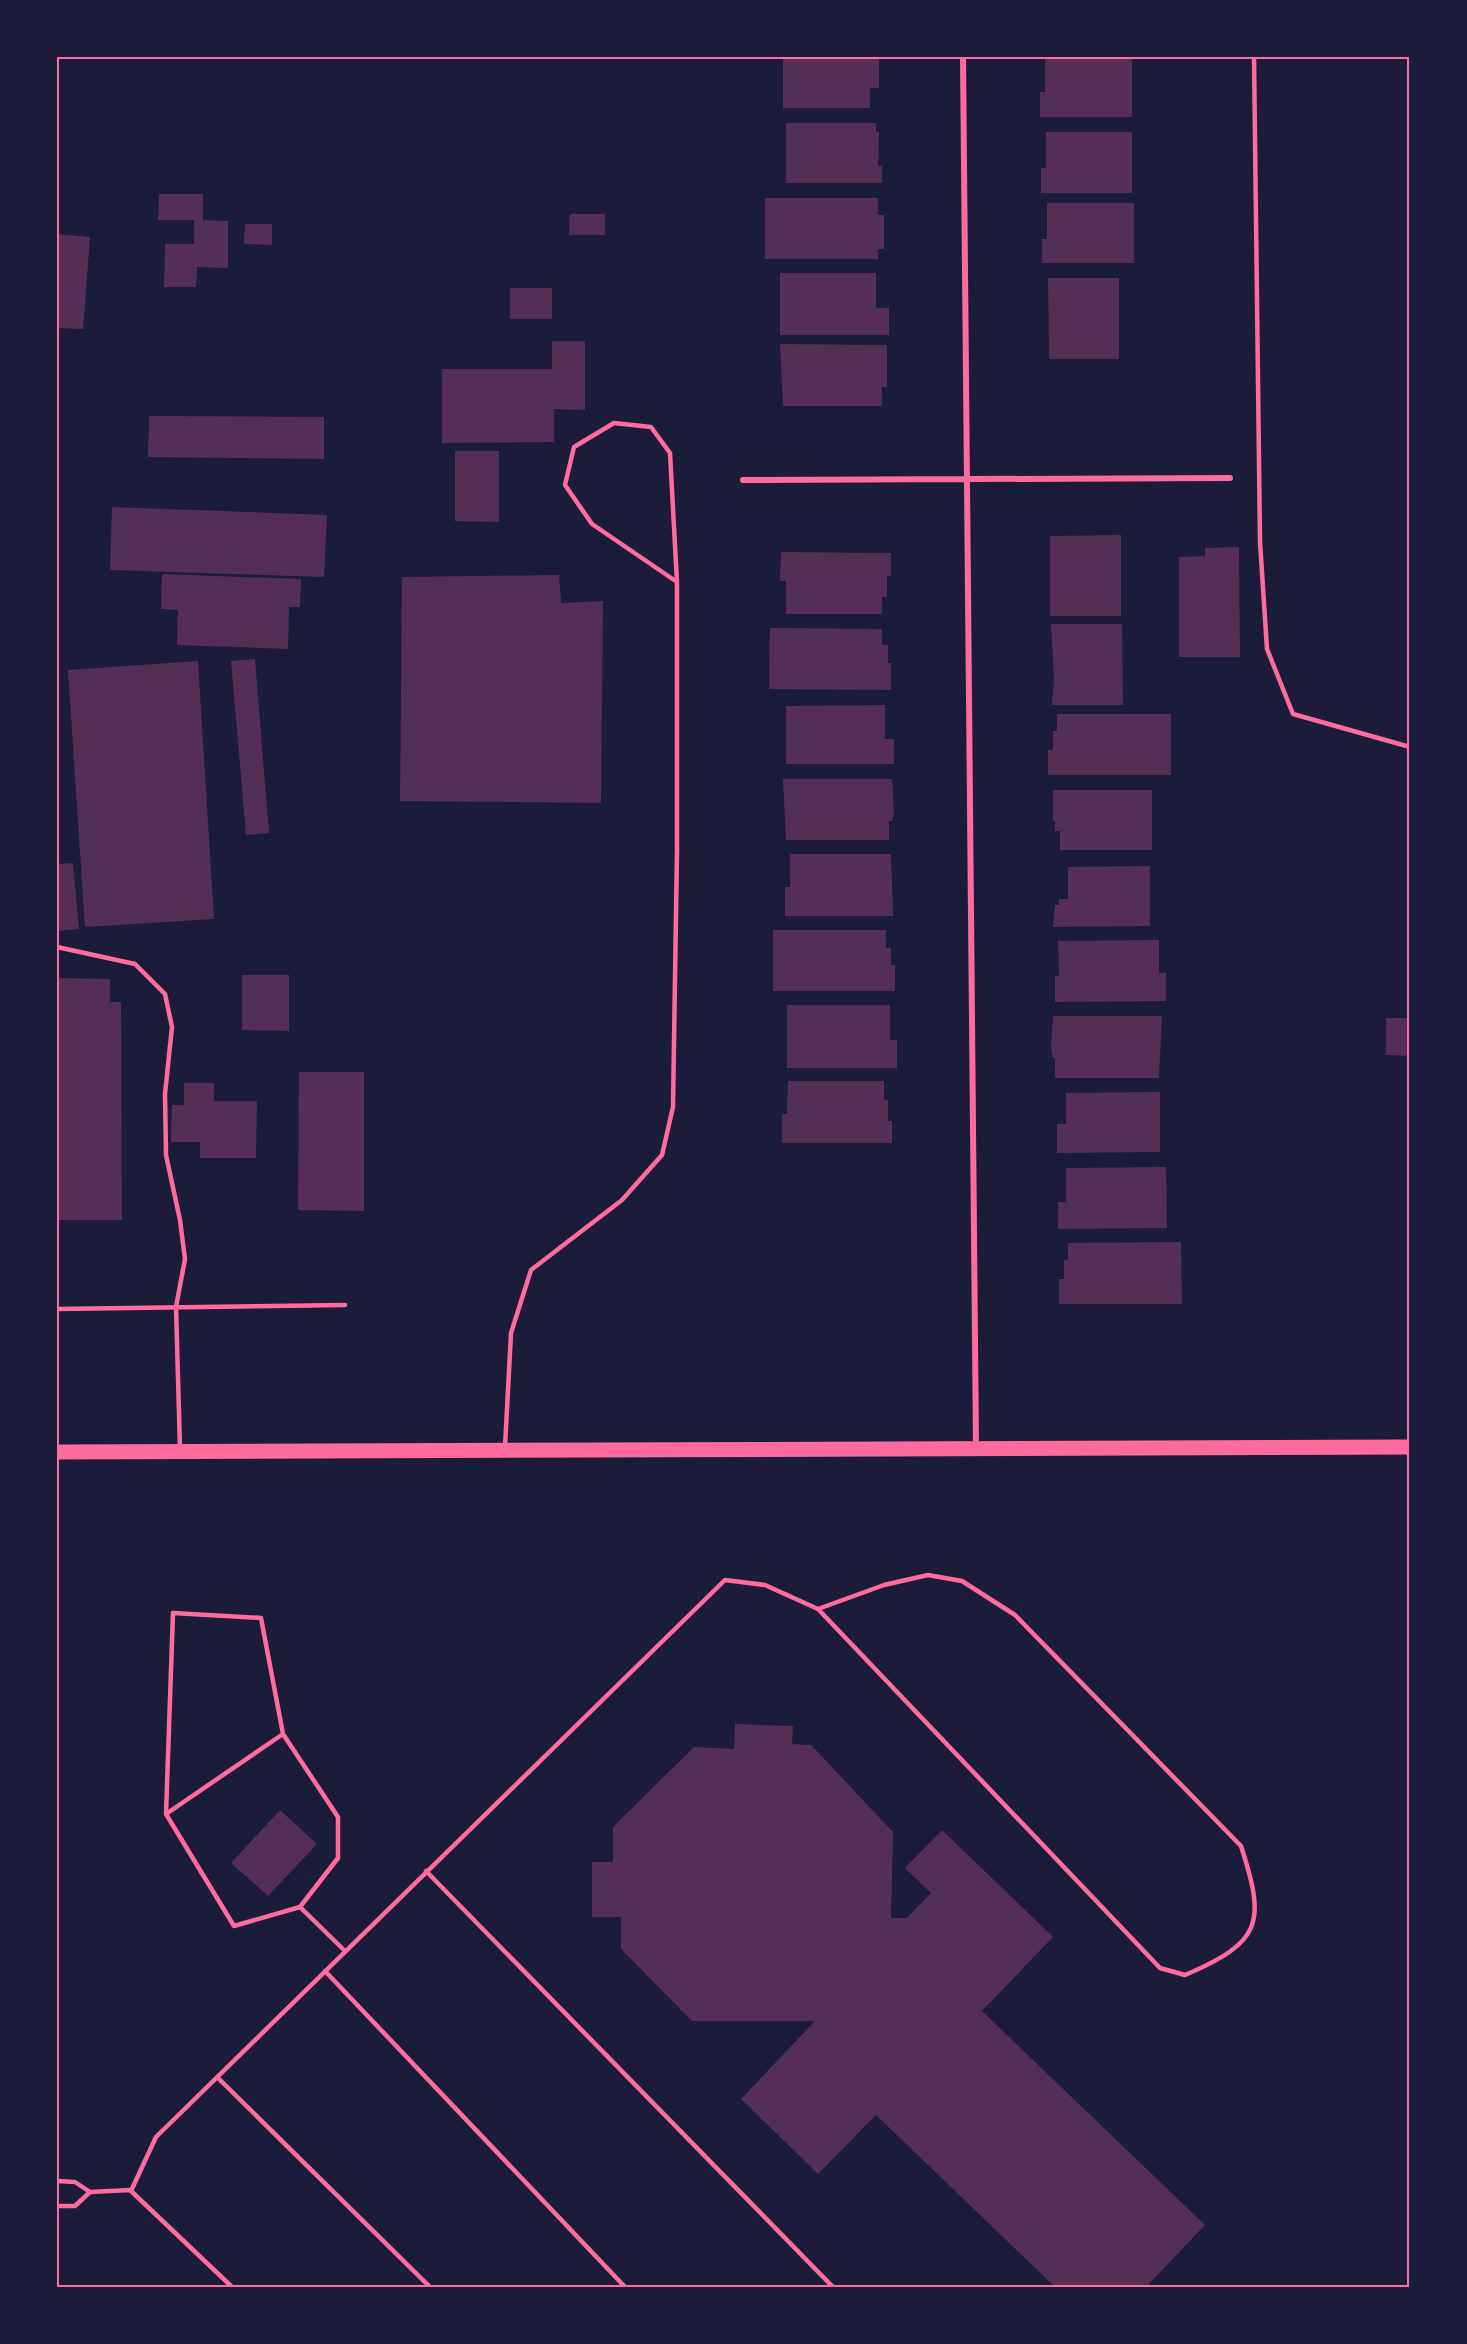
<svg xmlns="http://www.w3.org/2000/svg" width="1467" height="2344" font-family="'Archivo Narrow',sans-serif">
<rect width="100%" height="100%" fill="#1b1b3a"/>
<!-- building -->
<path fill="#542f53" d="M783,57h96v31h-9v20h-87z
M1045,57h87v60h-92v-25h5z
M786,123h90v9h3l-1,34h4v17h-96z
M1046,132h86v61h-91v-25h5z
M159,194h44v26l25,1v47l-31,-1 -1,20h-32l1,-43h29v-24h-36z
M765,198h113v17h6v34h-6v10h-113z
M1047,203h87v60h-92v-24h5z
M570,214h35v21h-36z
M245,224h27v21l-28,-1z
M57,234l33,3 -7,92 -26,-1z
M780,273h96v35h13v27h-109z
M1048,278h71v81h-70z
M510,288h42v31h-42z
M552,341h33v69l-31,-1v33l-112,1v-74h110z
M780,344l107,1v42h-5v19h-99z
M149,416l175,1v42l-176,-2z
M455,451h44v71l-44,-1z
M112,507l215,8 -3,62 -214,-7z
M1121,535v81h-71v-80z
M1239,547l1,110h-61v-100l26,-1v-8z
M781,552l110,1v23h-4v21h-5v17h-96v-33h-6z
M162,574l139,5 -1,28h-11l-1,42 -111,-4 1,-35 -17,-1z
M559,575l2,28 42,-2 -2,202 -201,-2 2,-224z
M1051,624h71l1,81h-71l2,-25z
M770,628l112,1v16h6v18h3v27l-122,-1z
M255,659l14,174 -23,2 -15,-174z
M198,661l16,258 -129,8 -17,-257z
M885,705v34h9v25h-108v-58z
M1057,714h114v61h-123v-25h5v-19h4z
M783,779h109l2,33 -2,9h-3v19h-103z
M1053,790h99v60h-92v-19h-5v-10h-2z
M790,854h101l2,62h-108v-29h5z
M73,863l6,66 -22,2v-67z
M1150,866v60l-97,1 2,-22h4v-6h9v-32z
M773,930h113v18h5v17h4v26h-122z
M1159,940v33h7v28l-111,1v-26h4l-1,-35z
M242,975h47v56l-47,-1z
M57,978l53,1v23h11l1,218h-65z
M787,1005h103v35h7v28h-110z
M1053,1016h109l-3,62h-104v-20h-2l-2,-10z
M1386,1018h24v38l-24,-1z
M299,1072h65v139l-66,-1z
M788,1081h96v19h4v21h4v22h-110v-29h5z
M184,1083h30v18h43l-1,57h-56v-16h-29l1,-37h12z
M1160,1092v60l-103,1v-29h9v-31z
M1166,1167l1,61 -109,1v-27h8v-34z
M1181,1242l1,62h-123v-25h5v-19h4v-17z
M735,1724l58,2 -1,18 19,1 82,87 -2,86h16l24,-25 -26,-25 37,-38 111,107 -71,74 223,214 -59,62h-91l-179,-172 -58,59 -77,-75 74,-78h-123l-71,-72v-32h-29v-55h21v-35l81,-80 40,2z
M280,1810l37,34 -49,52 -37,-33z"/>
<g fill="none" stroke-linecap="round" stroke-linejoin="round">
<!-- service -->
<path stroke="#ff6b9d" stroke-width="4.5" d="M1254,57l6,485 7,107 26,65 117,33
M57,947l78,17 30,30 7,33 -7,67 1,61 14,65 5,39 -9,48 4,142
M57,1309l288,-4
M505,1447l6,-114 20,-63 91,-70 40,-45 11,-48 4,-257v-268l-7,-129 -19,-26 -37,-4 -40,24 -9,38 27,39 85,58
M166,1814l68,112 66,-19 38,-49v-41l-55,-83 -22,-116 -88,-5 -7,201 117,-80
M426,1871l407,416
M300,1907l45,44
M325,1971l300,316
M217,2077l213,210
M57,2181l18,1 15,10 -15,14h-18
M131,2191l25,-54 569,-557 40,5 53,24 66,-24 44,-10 34,6 53,34 226,231c25,77 21,96 -56,129l-25,-7 -342,-359
M90,2192l40,-2 102,97"/>
<!-- minor -->
<path stroke="#ff6b9d" stroke-width="6" d="M963,57l13,1391
M743,480l487,-2"/>
<!-- primary -->
<path stroke="#ff6b9d" stroke-width="15" d="M57,1452l1353,-5"/>
</g>
<!-- border -->
<rect width="1467" height="2344" fill="none" stroke="#1b1b3a" stroke-width="117"/>
<rect x="58" y="58" width="1350" height="2228" fill="none" stroke="#ff6b9d" stroke-width="2"/>
</svg>
